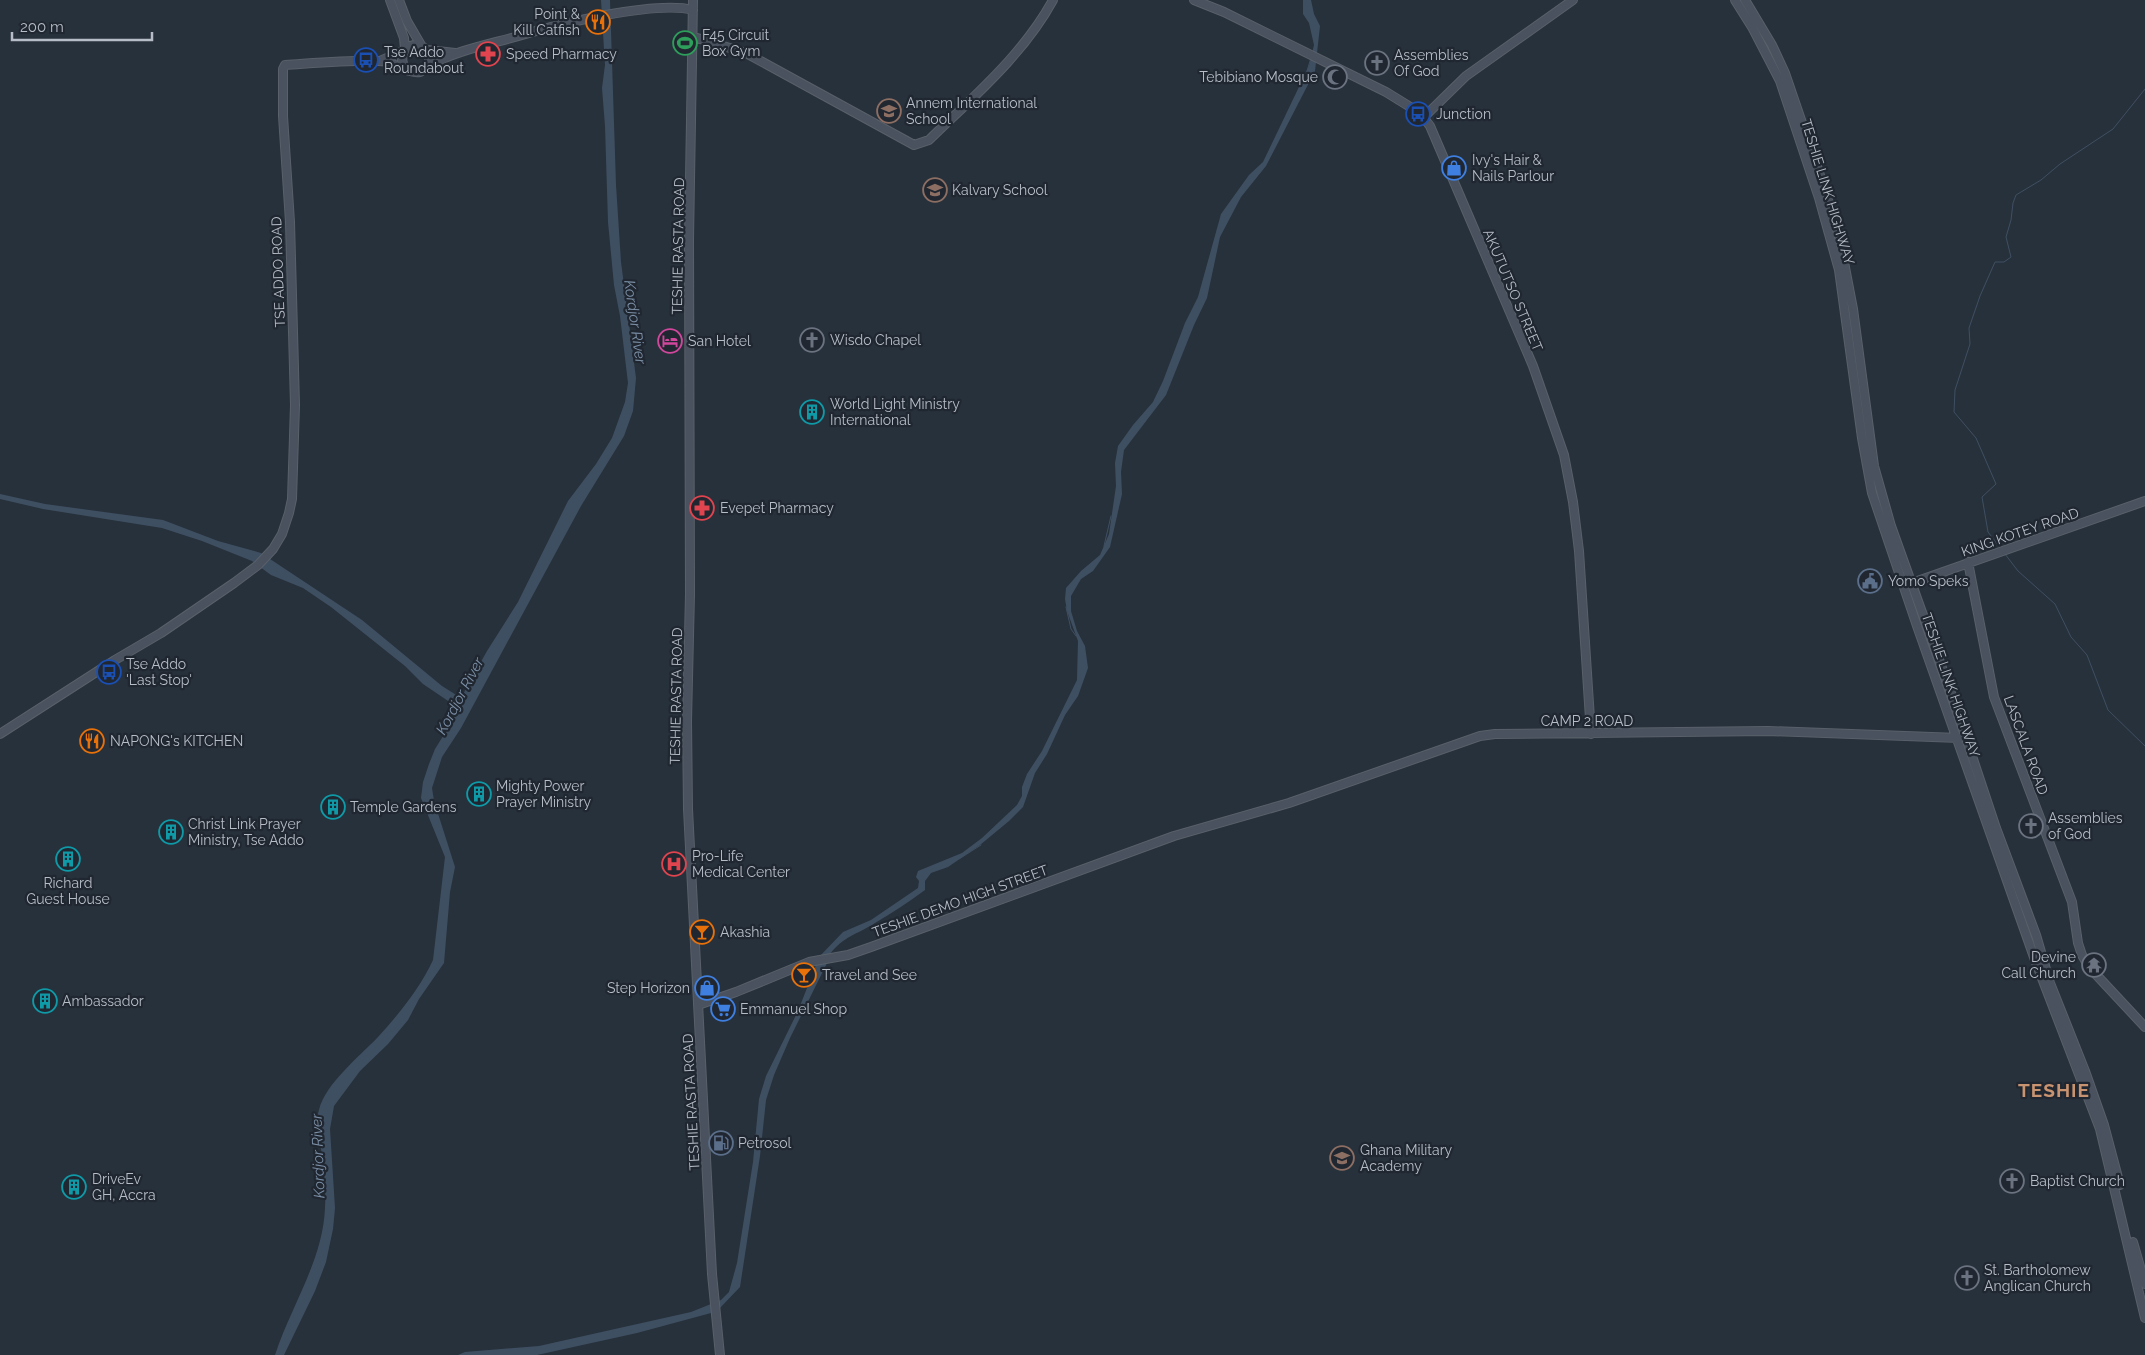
<svg xmlns="http://www.w3.org/2000/svg" width="2145" height="1355" font-family="Raleway,sans-serif">
<rect width="100%" height="100%" fill="#27313b"/>
<!-- water -->
<path fill="#3f4f62" d="M601,0h9l6,185 5,77 15,116 -3,33 -9,25 -43,70 -120,222 -19,29 -10,31 2,13 21,66 -5,25 -6,71 -25,36 -11,21 -20,24 -28,27 -26,35 -4,23 5,79 -2,21 -7,33 -11,29 -31,64h-9c16,-49 48,-95 50,-147 1,-17 -1,-36 -3,-53 -2,-15 -8,-29 -3,-45 6,-26 41,-54 59,-73 21,-23 42,-49 55,-77l12,-103 -24,-59 2,-16 6,-18 6,-15 15,-24 7,-18 -34,-23 -18,-18 -74,-59 -28,-19 -32,-13 -19,-14 -50,-20 -40,-13 -119,-19 -43,-10v-5l45,10 118,16 55,21 43,12 101,67 80,66 19,12 26,-47 31,-49 50,-101 28,-37 16,-26 13,-36 3,-19 -8,-67 -6,-31 -6,-63 -3,-96 -3,-38 3,-23z
M1303,0h8l3,14 6,12 -5,45 -49,95 -25,31 -21,40 -13,61 -13,27 -28,70 -42,55 -3,22 1,22 -12,53 -17,24 -12,8 -10,17v15l6,20 8,15 3,22 -10,28 -13,19 -18,39 -12,19 -12,34 -14,14 -29,24 -32,22 -17,6 -6,8v9c-16,12 -33,23 -50,33 -19,12 -31,13 -45,31l-10,2 23,-24 28,-12 47,-32 1,-7 -3,-4 2,-6 44,-18 20,-15 35,-33 5,-9v-9l5,-13 15,-23 35,-71 1,-39 -11,-30 -2,-12 1,-11 15,-17 19,-16 9,-21 7,-48 -1,-23 3,-17 15,-21 20,-23 10,-21 22,-58 13,-26 23,-83 28,-39 14,-13 46,-96 5,-21 -5,-22 -6,-9z
M818,960l10,1 -38,77 -16,37 -8,25 -6,56 -20,131 -21,22 -8,4 -74,20 -100,22h-79l7,-3 74,-6 152,-34 30,-12 8,-8 8,-29 16,-101 6,-63 7,-23 32,-65z"/>
<g fill="none" stroke-linecap="round" stroke-linejoin="round">
<!-- stream -->
<path stroke="#3f4f62" stroke-width="1" d="M1307,71l4,-13
M1104,546l7,-30
M2001,549l-13,-17 -6,-35 14,-13 -20,-46 -22,-26 1,-22 15,-46 -1,-16 11,-32 15,-34h9l7,-5 -5,-20 5,-17 2,-17 3,-8 25,-15 19,-16 53,-35 32,-40
M2005,554l13,17 37,33 16,33 16,18 21,55 37,36
M1066,607l5,22 5,7
M959,859l22,-14"/>
<!-- secondary casing -->
<g stroke="#59606a" stroke-width="10">
<path id="secondary" d="M390,0l14,38 1,11
M399,0l8,21 14,24
M693,0l-4,240 1,354 -3,127 1,88 24,465 8,81
M1194,0l30,12 162,80 34,21 10,13 103,240 31,89 9,47 6,49 12,183
M1735,0l17,27 28,54 39,117 20,72 23,168 10,55 45,133 118,334 65,169 45,189
M1745,0l27,45 13,28 39,114 15,49 14,73 21,157 17,60 60,167 45,135 40,107 14,48 35,88 19,54 16,60
M694,37l52,16 168,92 15,-5c44,-43 94,-85 124,-140
M428,50l27,3
M382,60l21,-9
M428,66c27,-15 58,-21 87,-29 40,-12 140,-37 178,-27
M1424,117l42,-41 107,-76
M1968,562l26,135 78,205 6,41 4,12 7,12 56,60
M1909,584l236,-83
M0,734l115,-74 46,-27 73,-50 24,-18 15,-16 9,-15 7,-21 3,-14 3,-94 -5,-183 -7,-106v-47l2,-4c31,-2 63,-5 94,-4 15,0 28,13 41,11 20,-10 4,-37 -15,-23l-3,11 3,9
M698,1005l38,-13 73,-30 39,-7 23,-8 303,-111 115,-33 191,-67 15,-2 273,-3 191,7
M2133,1242l12,42"/>
</g>
<!-- secondary -->
<use href="#secondary" stroke="#49525e" stroke-width="8"/>
</g>
<!-- icons -->
<defs>
<g id="restaurant-ring" transform="scale(1.25)"><circle r="9.5" fill="#202731" stroke="#e8710a" stroke-width="1.5"/><path d="M-5-6h1v4h1v-4h1v4h1v-4h1v5L-1.5 .5V6h-2V.5L-5-1ZM5-6V6H3V1.5H1.5Q1.5-4 5-6Z" fill="#e8710a"/></g>
<g id="stadium-ring" transform="scale(1.25)"><circle r="9.5" fill="#202731" stroke="#2e9e5b" stroke-width="1.5"/><path d="M0-5a6.5 5 0 1 0 0 10a6.5 5 0 1 0 0-10ZM-3.5-1.8h7v3.6h-7Z" fill="#2e9e5b"/></g>
<g id="pharmacy-ring" transform="scale(1.25)"><circle r="9.5" fill="#202731" stroke="#e0444e" stroke-width="1.5"/><path d="M-2-6h4v4h4v4h-4v4h-4v-4h-4v-4h4Z" fill="#e0444e"/></g>
<g id="bus-ring" transform="scale(1.25)"><circle r="9.5" fill="#202731" stroke="#1a4fb4" stroke-width="1.5"/><path d="M-5-6H5V4H4V6H2V4H-2V6H-4V4H-5ZM-3.5-4V0h7V-4ZM-3.5 1.2v1.5H-2V1.2ZM2 1.2v1.5H3.5V1.2Z" fill="#1a4fb4"/></g>
<g id="church-ring" transform="scale(1.25)"><circle r="9.5" fill="#202731" stroke="#6b7280" stroke-width="1.5"/><path d="M-1.2-6h2.4v3.5h3.3v2.4h-3.3V6h-2.4V-.1h-3.3v-2.4h3.3Z" fill="#6b7280"/></g>
<g id="mosque-ring" transform="scale(1.25)"><circle r="9.5" fill="#202731" stroke="#6b7280" stroke-width="1.5"/><path d="M3.5-4.9A6 6 0 1 0 3.5 4.9A5 5 0 1 1 3.5-4.9Z" fill="#6b7280"/></g>
<g id="school-ring" transform="scale(1.25)"><circle r="9.5" fill="#202731" stroke="#8d6e63" stroke-width="1.5"/><path d="M0-5L7-2L0 1L-7-2ZM-4 1L0 2.5L4 1V4Q0 6-4 4Z" fill="#8d6e63"/></g>
<g id="shop-ring" transform="scale(1.25)"><circle r="9.5" fill="#202731" stroke="#3f7fe0" stroke-width="1.5"/><path d="M-5-2.5h2.3a2.7 3.5 0 0 1 5.4 0H5L5.5 6h-11ZM-1.5-2.5h3a1.5 2.3 0 0 0-3 0Z" fill="#3f7fe0"/></g>
<g id="hotel-ring" transform="scale(1.25)"><circle r="9.5" fill="#202731" stroke="#d1479c" stroke-width="1.5"/><path d="M-6-4.5h1.5V1H6V5H4.5V3h-9V5H-6ZM-4 0a1.8 1.8 0 1 1 3.6 0ZM.5 0V-2.5h3Q6-2.5 6 0Z" fill="#d1479c"/></g>
<g id="building-ring" transform="scale(1.25)"><circle r="9.5" fill="#202731" stroke="#0f9aa8" stroke-width="1.5"/><path d="M-4-6H4V6H1V3H-1V6H-4ZM-2.5-4.3h1.7v1.8h-1.7ZM.8-4.3h1.7v1.8H.8ZM-2.5-1h1.7V.8h-1.7ZM.8-1h1.7V.8H.8Z" fill="#0f9aa8"/></g>
<g id="civic-ring" transform="scale(1.25)"><circle r="9.5" fill="#202731" stroke="#5c6f8a" stroke-width="1.5"/><path d="M-.6-6.5H3V-4.5H.6V-3L4-1V1h2V6H-6V1h2V-1L-.6-3ZM-1.2 2.5V6h2.4V2.5Z" fill="#5c6f8a"/></g>
<g id="hospital-ring" transform="scale(1.25)"><circle r="9.5" fill="#202731" stroke="#e0444e" stroke-width="1.5"/><path d="M-5-5h3v3.5h4V-5h3V5h-3V1.5h-4V5h-3Z" fill="#e0444e"/></g>
<g id="bar-ring" transform="scale(1.25)"><circle r="9.5" fill="#202731" stroke="#e8710a" stroke-width="1.5"/><path d="M-6-5H6L.8 .8V4.5H3.5V6h-7V4.5H-.8V.8Z" fill="#e8710a"/></g>
<g id="temple-ring" transform="scale(1.25)"><circle r="9.5" fill="#202731" stroke="#6b7280" stroke-width="1.5"/><path d="M0-6L5-2H3V0L6.5 2.5H4V6H1.5V3h-3V6H-4V2.5H-6.5L-3 0V-2H-5Z" fill="#6b7280"/></g>
<g id="supermarket-ring" transform="scale(1.25)"><circle r="9.5" fill="#202731" stroke="#3f7fe0" stroke-width="1.5"/><path d="M-6-5.5h2.5l.6 2H6L4.5 2H-2.5L-4.4-4H-6ZM-1.5 3.2a1.3 1.3 0 1 0 .1 0ZM3 3.2a1.3 1.3 0 1 0 .1 0Z" fill="#3f7fe0"/></g>
<g id="fuel-ring" transform="scale(1.25)"><circle r="9.5" fill="#202731" stroke="#5c6f8a" stroke-width="1.5"/><path d="M-5.5-6h7V0h2V4h1.3V-2.5L3-4.5l.8-.8L6-3V5H2.5V1h-1V6h-7ZM-4.2-4.7v3.2H.2V-4.7Z" fill="#5c6f8a"/></g>
</defs>
<g fill-rule="evenodd">
<use href="#restaurant-ring" x="598" y="22"/>
<use href="#stadium-ring" x="685" y="43"/>
<use href="#pharmacy-ring" x="488" y="54"/>
<use href="#bus-ring" x="366" y="60"/>
<use href="#church-ring" x="1377" y="63"/>
<use href="#mosque-ring" x="1335" y="77"/>
<use href="#school-ring" x="889" y="111"/>
<use href="#bus-ring" x="1418" y="114"/>
<use href="#shop-ring" x="1454" y="168"/>
<use href="#school-ring" x="935" y="190"/>
<use href="#church-ring" x="812" y="340"/>
<use href="#hotel-ring" x="670" y="341"/>
<use href="#building-ring" x="812" y="412"/>
<use href="#pharmacy-ring" x="702" y="508"/>
<use href="#civic-ring" x="1870" y="581"/>
<use href="#bus-ring" x="109" y="672"/>
<use href="#restaurant-ring" x="92" y="741"/>
<use href="#building-ring" x="479" y="794"/>
<use href="#building-ring" x="333" y="807"/>
<use href="#church-ring" x="2031" y="826"/>
<use href="#building-ring" x="171" y="832"/>
<use href="#building-ring" x="68" y="859"/>
<use href="#hospital-ring" x="674" y="864"/>
<use href="#bar-ring" x="702" y="932"/>
<use href="#temple-ring" x="2094" y="965"/>
<use href="#bar-ring" x="804" y="975"/>
<use href="#shop-ring" x="707" y="988"/>
<use href="#building-ring" x="45" y="1001"/>
<use href="#supermarket-ring" x="723" y="1009"/>
<use href="#fuel-ring" x="721" y="1143"/>
<use href="#school-ring" x="1342" y="1158"/>
<use href="#church-ring" x="2012" y="1181"/>
<use href="#building-ring" x="74" y="1187"/>
<use href="#church-ring" x="1967" y="1278"/>
</g>
<g text-anchor="middle" stroke-width="4.5" stroke-linejoin="round" paint-order="stroke">
<!-- poi labels -->
<g font-size="14" fill="#b7bdc7" stroke="#202731" text-anchor="start">
<text x="580" y="19" text-anchor="end">Point &amp;<tspan x="580" dy="16">Kill Catfish</tspan></text>
<text x="702" y="40">F45 Circuit<tspan x="702" dy="16">Box Gym</tspan></text>
<text x="384" y="57">Tse Addo<tspan x="384" dy="16">Roundabout</tspan></text>
<text x="506" y="59">Speed Pharmacy</text>
<text x="1394" y="60">Assemblies<tspan x="1394" dy="16">Of God</tspan></text>
<text x="1318" y="82" text-anchor="end">Tebibiano Mosque</text>
<text x="906" y="108">Annem International<tspan x="906" dy="16">School</tspan></text>
<text x="1436" y="119">Junction</text>
<text x="1472" y="165">Ivy's Hair &amp;<tspan x="1472" dy="16">Nails Parlour</tspan></text>
<text x="952" y="195">Kalvary School</text>
<text x="830" y="345">Wisdo Chapel</text>
<text x="688" y="346">San Hotel</text>
<text x="830" y="409">World Light Ministry<tspan x="830" dy="16">International</tspan></text>
<text x="720" y="513">Evepet Pharmacy</text>
<text x="1888" y="586">Yomo Speks</text>
<text x="126" y="669">Tse Addo<tspan x="126" dy="16">'Last Stop'</tspan></text>
<text x="110" y="746">NAPONG's KITCHEN</text>
<text x="496" y="791">Mighty Power<tspan x="496" dy="16">Prayer Ministry</tspan></text>
<text x="350" y="812">Temple Gardens</text>
<text x="2048" y="823">Assemblies<tspan x="2048" dy="16">of God</tspan></text>
<text x="188" y="829">Christ Link Prayer<tspan x="188" dy="16">Ministry, Tse Addo</tspan></text>
<text x="692" y="861">Pro-Life<tspan x="692" dy="16">Medical Center</tspan></text>
<text x="68" y="888" text-anchor="middle">Richard<tspan x="68" dy="16">Guest House</tspan></text>
<text x="720" y="937">Akashia</text>
<text x="2076" y="962" text-anchor="end">Devine<tspan x="2076" dy="16">Call Church</tspan></text>
<text x="822" y="980">Travel and See</text>
<text x="690" y="993" text-anchor="end">Step Horizon</text>
<text x="62" y="1006">Ambassador</text>
<text x="740" y="1014">Emmanuel Shop</text>
<text x="738" y="1148">Petrosol</text>
<text x="1360" y="1155">Ghana Military<tspan x="1360" dy="16">Academy</tspan></text>
<text x="92" y="1184">DriveEv<tspan x="92" dy="16">GH, Accra</tspan></text>
<text x="2030" y="1186">Baptist Church</text>
<text x="1984" y="1275">St. Bartholomew<tspan x="1984" dy="16">Anglican Church</tspan></text>
</g>
<!-- street labels -->
<g font-size="14" fill="#b7bdc7" stroke="#202731">
<text transform="translate(1828 192) rotate(73)" y="5">TESHIE LINK HIGHWAY</text>
<text transform="translate(678 246) rotate(-89)" y="5">TESHIE RASTA ROAD</text>
<text transform="translate(278 272) rotate(-92)" y="5">TSE ADDO ROAD</text>
<text transform="translate(1513 290) rotate(67)" y="5">AKUTUTSO STREET</text>
<text transform="translate(2020 532) rotate(-19)" y="5">KING KOTEY ROAD</text>
<text transform="translate(1951 685) rotate(71)" y="5">TESHIE LINK HIGHWAY</text>
<text transform="translate(676 696) rotate(-89)" y="5">TESHIE RASTA ROAD</text>
<text x="1587" y="726">CAMP 2 ROAD</text>
<text transform="translate(2026 745) rotate(70)" y="5">LASCALA ROAD</text>
<text transform="translate(960 901) rotate(-20)" y="5">TESHIE DEMO HIGH STREET</text>
<text transform="translate(691 1102) rotate(-93)" y="5">TESHIE RASTA ROAD</text>
</g>
<!-- water labels -->
<g font-size="15" font-style="italic" fill="#7b8fa6" stroke="#202731">
<text transform="translate(635 322) rotate(82)" y="5">Kordjor River</text>
<text transform="translate(460 696) rotate(-62)" y="5">Kordjor River</text>
<text transform="translate(318 1156) rotate(-92)" y="5">Kordjor River</text>
</g>
<!-- district labels -->
<g font-size="19" font-weight="bold" letter-spacing="1" fill="#c89370" stroke="#202731">
<text x="2054" y="1097">TESHIE</text>
</g>
</g>
<!-- scale -->
<path d="M12 32v8h140v-8" fill="none" stroke="#b7bdc7" stroke-width="2.5"/>
<text x="20" y="32" font-size="15" fill="#b7bdc7" stroke="#202731" stroke-width="4" paint-order="stroke">200 m</text>
</svg>
